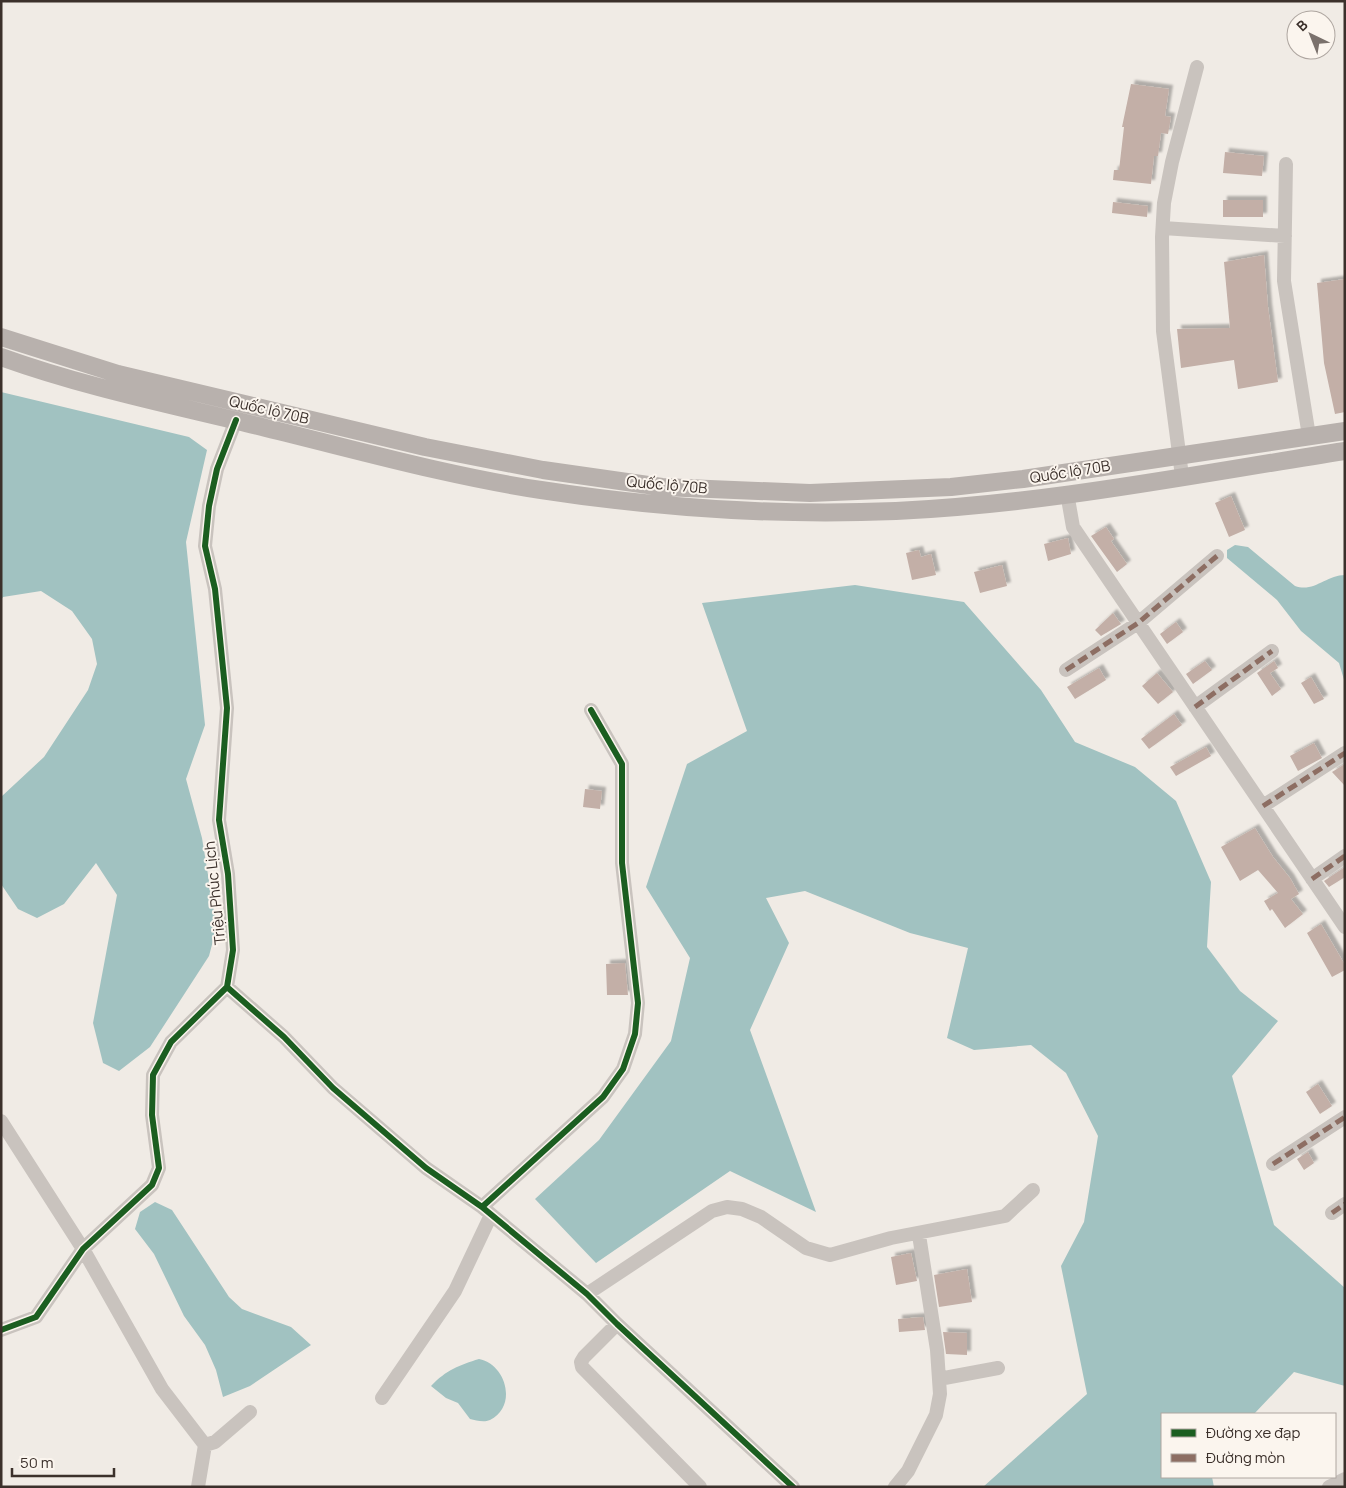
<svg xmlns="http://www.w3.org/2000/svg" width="1346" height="1488" font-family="Manrope,sans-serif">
<defs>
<filter id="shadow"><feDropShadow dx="4" dy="-4" stdDeviation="1" flood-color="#0004"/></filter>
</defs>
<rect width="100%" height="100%" fill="#f0ebe5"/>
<!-- water -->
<path fill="#a1c2c1" d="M1,392l188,45 18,13 -21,92 19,183 -19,54 16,59 13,80 -1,19 -5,19 -59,91 -31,24 -16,-8 -10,-40 24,-128 -21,-32 -32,41 -27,14 -19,-9 -17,-25v-87l43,-40 44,-67 9,-26 -5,-25 -20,-28 -31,-20 -38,6 -2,3z
M1235,545l13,2 47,39c19,7 31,-11 50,-11v108l-6,-20 -38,-32 -24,-31 -50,-42v-8z
M855,585l109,17 77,88 34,52 60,25 41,34 35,81 -4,65 33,44 38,30 -46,55 42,149 71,63v98l-51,-14 -40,42h-92v63h50l2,10h-231l104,-93 -26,-128 23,-44 14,-86 -32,-63 -35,-28 -57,5 -27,-12 21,-90 -58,-15 -105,-42 -39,7 23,45 -39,87 66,182 -86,-41 -134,92 -61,-64 64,-59 72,-99 19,-83 -44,-71 41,-123 60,-33 -45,-128z
M155,1202l17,8 57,87 13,12 49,18 20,18 -61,41 -27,11 -7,-27 -11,-25 -21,-29 -30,-62 -19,-25 5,-17z
M479,1359c27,5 39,47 11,61 -7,3 -14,0 -20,-1l-12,-16 -12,-5 -15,-12c15,-16 29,-21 48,-27z"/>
<!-- building -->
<path fill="#c3afa7" filter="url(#shadow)" d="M1131,84l38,5 -4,27 6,1 -3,17 -7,-1 -3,23h-4l-3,28 -38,-4 1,-10h5l5,-43h-2z
M1225,152l39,4 -2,20 -39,-3z
M1223,200h40v17h-40z
M1113,202l35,4 -1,11 -35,-4z
M1264,255l4,52 10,75 -40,7 -4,-29 -53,8 -4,-39 53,-1 -6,-66z
M1345,279v133l-10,2 -11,-51 -7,-80z
M1231,496l14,34 -16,7 -14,-34z
M1106,527l8,12 -3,2 16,23 -10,8 -26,-36z
M1068,538l3,16 -23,7 -4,-17z
M919,550l2,7 10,-3 5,21 -24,5 -6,-27z
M1002,565l5,21 -27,7 -6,-21z
M1113,613l8,11 -20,12 -6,-6z
M1176,622l7,10 -16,12 -7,-10z
M1205,661l7,9 -19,14 -7,-10z
M1274,661l4,7 -8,5 11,16 -9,7 -15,-23z
M1099,668l7,12 -31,19 -8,-12z
M1157,673l16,19 -15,12 -16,-18z
M1311,677l13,22 -10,5 -13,-21z
M1174,714l8,11 -33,24 -8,-10z
M1314,743l8,15 -24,13 -8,-15z
M1206,747l5,9 -35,20 -6,-9z
M1345,764v22l-13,-14z
M585,789l17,2 -2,18 -17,-2z
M1255,828l18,29 17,21 9,16 -8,5 12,15 -18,14 -13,-19 -2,2 -6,-10 14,-8 -20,-23 -18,11 -19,-34z
M1345,867v10l-16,10 -5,-6z
M1321,924l24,41v5l-13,7 -25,-44z
M625,963l3,32h-21l-1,-31z
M1318,1084l14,22 -12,8 -14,-22z
M1308,1152l6,11 -10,7 -7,-11z
M911,1253l6,28 -21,4 -5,-28z
M967,1269l5,33 -33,5 -5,-32z
M923,1317l2,13 -26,2 -1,-13z
M943,1332l24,1v22l-21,-1z"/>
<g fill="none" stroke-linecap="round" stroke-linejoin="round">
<!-- minor -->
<path stroke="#c9c3be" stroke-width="14" d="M1286,164l-2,117 25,155
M1163,228l122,8
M1182,476l-19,-145 -1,-94 2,-34 8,-41 25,-95
M1067,493l6,34 272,400
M1066,670l72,-47 79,-67
M1195,707l77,-56
M1263,806l82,-53
M1312,879l33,-23
M227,987l57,50 49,51 93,80 56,39 105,87 30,30 176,163
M1,1121l82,128 79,140 43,56 -7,42
M1273,1164l72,-47
M482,1207l121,-110 20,-28 12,-35 3,-31 -16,-140v-99l-31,-54
M1332,1213l13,-9
M587,1294l125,-83 15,-4 15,2 19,8 45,31 24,7 61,-17 114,-22 28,-26
M617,1324l-33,33 -3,5 1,5 118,120
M1,1330l35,-13 47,-68 69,-64 7,-17 -7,-53 1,-40 18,-33 56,-55 6,-37 -5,-76 -9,-54 8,-112 -12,-119 -10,-43 4,-40 8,-37 19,-49
M939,1379l59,-11
M382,1398l73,-107 36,-76
M205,1445l10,-3 35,-30
M895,1487l13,-16 28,-56 4,-21 -3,-44 -18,-115
M1329,1487l16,-8"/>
<!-- major -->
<path stroke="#b8b1ad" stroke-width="18" d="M1,337l117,37 307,73 118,23 119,17 148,6 141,-6 72,-8 322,-48
M1,357c86,31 177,49 265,71 91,22 182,48 275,62 117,18 237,26 355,21 151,-7 300,-37 449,-60"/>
<!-- quiet -->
<path stroke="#8d6e63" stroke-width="5" stroke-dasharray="10 5" stroke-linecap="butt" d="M1066,670l72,-47 79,-67
M1195,707l77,-56
M1263,806l82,-53
M1312,879l33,-23
M1273,1164l72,-47
M1332,1213l13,-9"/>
<!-- cycleway casing -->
<g stroke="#fbf5ee" stroke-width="9">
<path id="cycleway" d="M227,987l57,50 49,51 93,80 56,39 105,87 30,30 176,163
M482,1207l121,-110 20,-28 12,-35 3,-31 -16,-140v-99l-31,-54
M1,1330l35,-13 47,-68 69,-64 7,-17 -7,-53 1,-40 18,-33 56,-55 6,-37 -5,-76 -9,-54 8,-112 -12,-119 -10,-43 4,-40 8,-37 19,-49"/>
</g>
<!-- cycleway -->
<use href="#cycleway" stroke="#1b5e20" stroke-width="6"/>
</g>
<g text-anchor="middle" stroke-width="4" stroke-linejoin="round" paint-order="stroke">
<!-- street labels -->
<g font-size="15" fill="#3b302b" stroke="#fbf5ee">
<text transform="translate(269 410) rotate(13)" y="5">Quốc lộ 70B</text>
<text transform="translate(1070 472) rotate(-9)" y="5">Quốc lộ 70B</text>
<text transform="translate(667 485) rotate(5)" y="5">Quốc lộ 70B</text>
<text transform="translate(215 893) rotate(-96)" y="5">Triệu Phúc Lịch</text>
</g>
</g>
<!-- border -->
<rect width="1346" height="1488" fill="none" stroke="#3b302b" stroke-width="5"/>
<!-- legend -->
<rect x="1161" y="1413" width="175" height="65" fill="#fbf5ee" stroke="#aea6a0"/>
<rect x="1171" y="1429" width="25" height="8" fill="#1b5e20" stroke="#aea6a0"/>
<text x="1206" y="1438" font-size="15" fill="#3b302b">Đường xe đạp</text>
<rect x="1171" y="1454" width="25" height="8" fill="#8d6e63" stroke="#aea6a0"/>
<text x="1206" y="1463" font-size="15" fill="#3b302b">Đường mòn</text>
<!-- north arrow -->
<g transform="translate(1311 35) rotate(317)"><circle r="24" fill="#fbf5ee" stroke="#aea6a0"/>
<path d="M0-4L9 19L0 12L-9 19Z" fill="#7a716c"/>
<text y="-8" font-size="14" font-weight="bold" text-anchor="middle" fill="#3b302b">B</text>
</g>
<!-- scale -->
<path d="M12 1468v8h102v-8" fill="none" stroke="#3b302b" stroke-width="2.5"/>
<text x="20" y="1468" font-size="15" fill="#3b302b" stroke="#fbf5ee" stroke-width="4" paint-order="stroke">50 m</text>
</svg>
